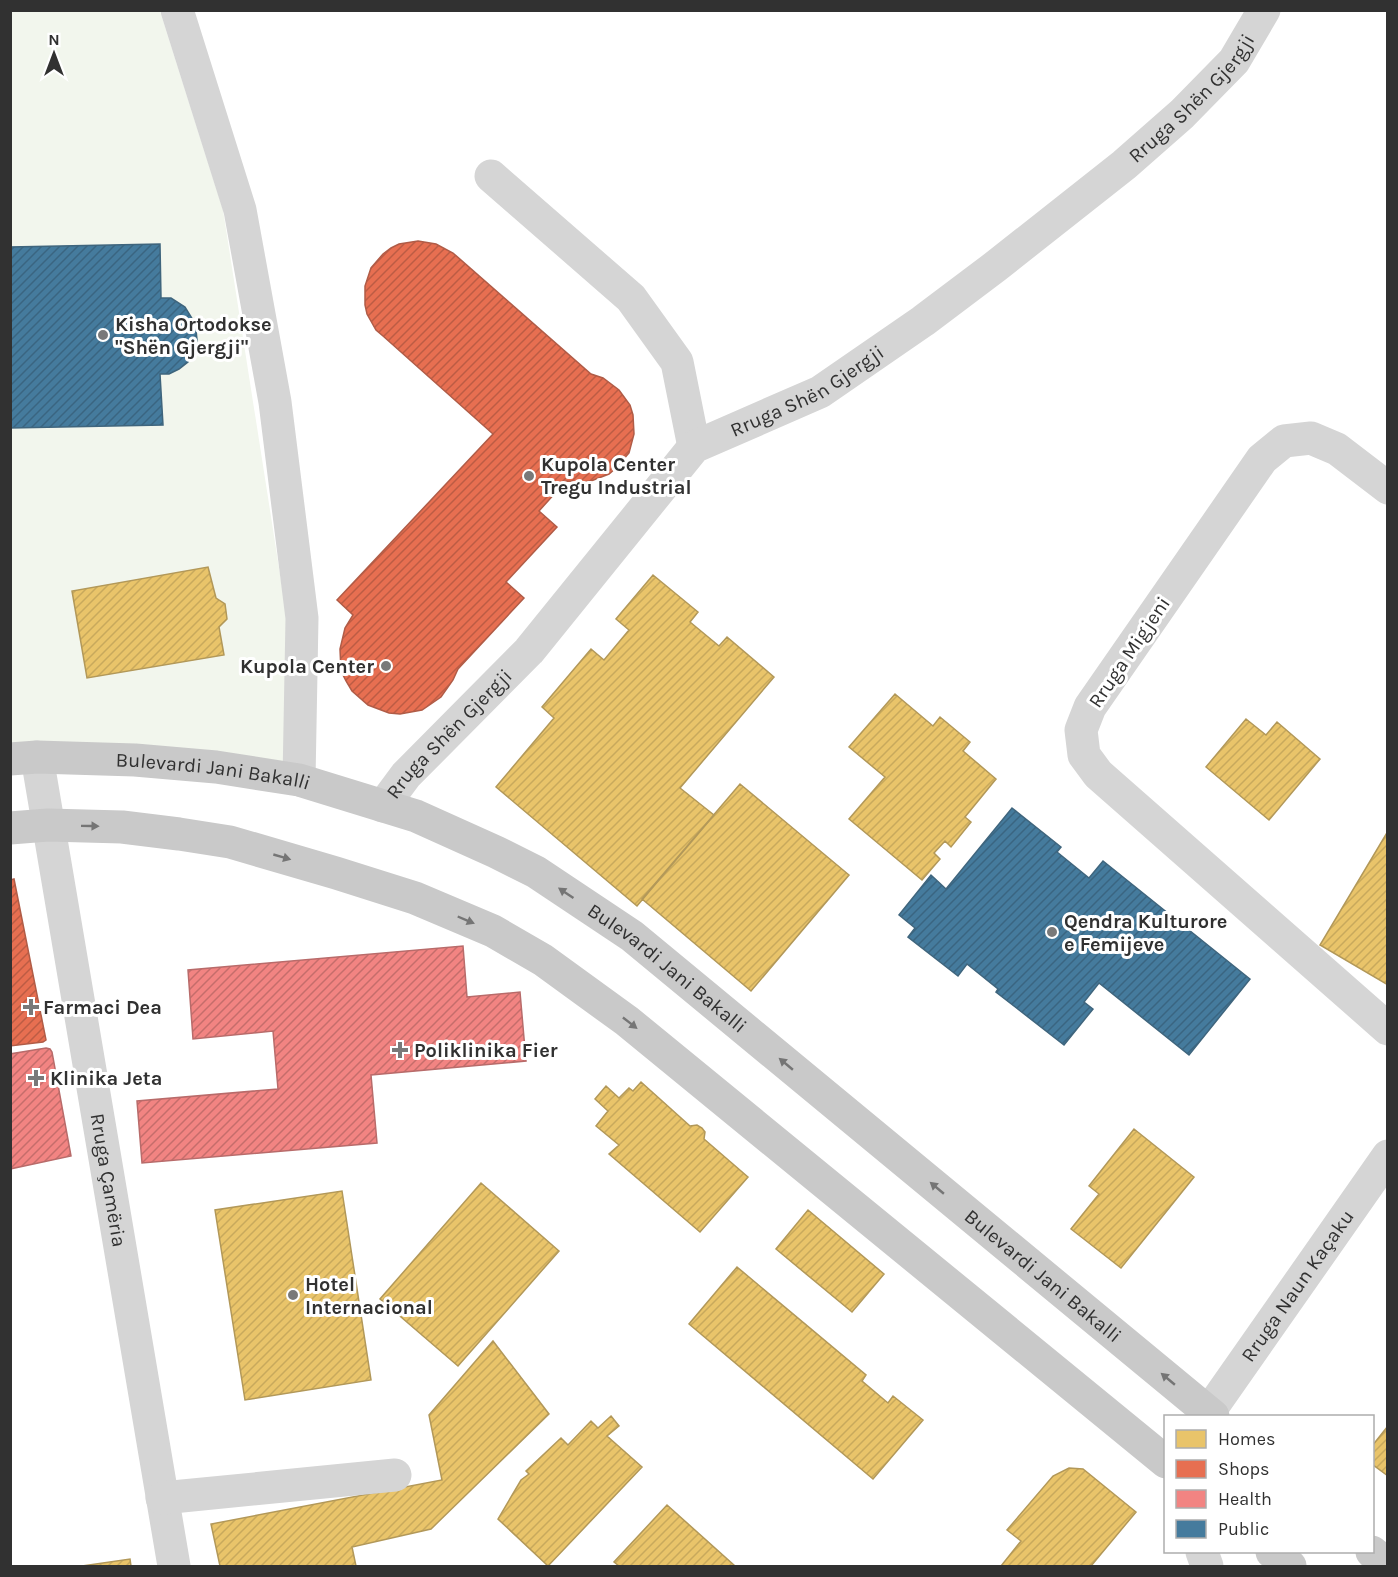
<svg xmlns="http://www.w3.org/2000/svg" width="1398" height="1577" font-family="Karla,sans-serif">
<defs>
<pattern id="homes-hatch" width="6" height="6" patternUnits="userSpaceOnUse" patternTransform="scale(1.5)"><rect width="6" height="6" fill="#e9c46a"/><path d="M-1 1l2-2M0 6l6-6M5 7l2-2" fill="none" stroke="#c8a95c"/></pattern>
<pattern id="shops-hatch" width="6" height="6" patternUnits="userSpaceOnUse" patternTransform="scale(1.5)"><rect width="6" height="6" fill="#e76f51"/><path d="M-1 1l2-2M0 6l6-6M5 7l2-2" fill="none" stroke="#bc5c44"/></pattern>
<pattern id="health-hatch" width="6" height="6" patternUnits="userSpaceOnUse" patternTransform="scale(1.5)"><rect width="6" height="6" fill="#f28482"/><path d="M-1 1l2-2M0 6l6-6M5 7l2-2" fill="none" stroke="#c56d6b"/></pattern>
<pattern id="public-hatch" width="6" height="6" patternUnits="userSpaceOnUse" patternTransform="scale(1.5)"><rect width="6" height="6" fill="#457b9d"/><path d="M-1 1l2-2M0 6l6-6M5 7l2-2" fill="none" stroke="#3a6581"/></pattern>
</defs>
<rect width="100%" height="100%" fill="#fff"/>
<!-- park -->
<path fill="#f2f6ed" d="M10,11h150l63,199 64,409 -2,146 -274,-19z"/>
<!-- homes -->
<path fill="url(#homes-hatch)" stroke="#b29859" stroke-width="1.5" d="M208,567l8,31 9,6 2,15 -8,8 5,28 -137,23 -15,-87z
M653,575l45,37 -8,10 29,24 8,-9 47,40 -94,111 34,27 -77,91 -141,-119 58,-69 -12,-11 49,-58 13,11 25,-30 -13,-11z
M895,694l38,32 7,-9 30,25 -7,9 33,28 -31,38 6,5 -20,25 -6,-6 -11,12 6,6 -18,21 -73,-61 36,-42 -36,-30z
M1246,719l20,16 11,-13 43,37 -51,61 -63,-53z
M740,784l109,91 -98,116 -109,-92z
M1388,831v154l-68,-40z
M641,1082l49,44 7,-1 5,3 3,4 -1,7 44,38 -48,55 -91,-78 10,-9 -23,-19 12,-15 -13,-12 11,-13 13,12 10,-10 4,3z
M1134,1129l60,48 -73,91 -50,-39 28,-35 -10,-8z
M481,1183l78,68 -101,115 -78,-67z
M342,1191l29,189 -126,20 -30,-190z
M808,1210l76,64 -32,38 -76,-63z
M737,1267l129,108 -4,6 26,22 5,-7 30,24 -50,59 -184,-155z
M493,1341l56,73 -118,115 -79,18 4,19h-136l-9,-42 231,-44 -13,-65z
M611,1416l8,10 -12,10 35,31 -94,99 -50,-47 23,-39 8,-6 -3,-3 35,-33 7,7 23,-24 7,7z
M1388,1426v50l-16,-12v-18z
M1069,1468l14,1 53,43 -45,54h-90l20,-25 -14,-11 46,-54z
M667,1505l68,61h-116l-5,-4z
M130,1559l1,7h-49z"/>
<!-- shops -->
<path fill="url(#shops-hatch)" stroke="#b05c47" stroke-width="1.5" d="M418,241l18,3 17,9 138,121 12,4 16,12 11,15 3,10 1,19 -5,19 -13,15 -7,6 -18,7 -10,1 -15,-1 -27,30 18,16 -51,55 18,16 -66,71 -5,11 -12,17 -19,13 -22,4 -11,-1 -21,-8 -16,-14 -6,-10 -5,-10 -1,-22 5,-21 8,-13 -16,-15 156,-166 -110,-98 -7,-6 -9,-16 -2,-9v-19l6,-18 12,-14 8,-6 8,-4z
M14,879l32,161 -3,2 -33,4v-166z"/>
<!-- health -->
<path fill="url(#health-hatch)" stroke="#b86b6a" stroke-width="1.5" d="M463,946l4,51 53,-5 6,69 -155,14 6,68 -235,20 -5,-62 141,-12 -5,-58 -80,8 -5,-69z
M46,1048l4,1 2,3 19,104 -61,13v-115z"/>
<!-- public -->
<path fill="url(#public-hatch)" stroke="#3f657d" stroke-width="1.5" d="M160,244l1,54h10l14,9 8,13 3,10 1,10 -3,11 -6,11 -9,7 -10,5h-9l3,51 -153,3v-181z
M1012,808l49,39 -4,5 32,26 14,-17 147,118 -61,76 -90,-72 -15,19 9,7 -29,36 -68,-53 2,-3 -31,-25 -9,12 -50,-39 7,-9 -16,-13 32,-40 15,14z"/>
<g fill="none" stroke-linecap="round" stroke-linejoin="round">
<!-- minor -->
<g stroke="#d5d5d5" stroke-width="33">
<path d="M177,10l63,200 35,192 27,216 -3,162"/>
<path d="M491,176l140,122 46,64 17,85"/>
<path d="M1388,488l-51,-39 -26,-11 -27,3 -22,18 -172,248 -9,23 3,25 14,19 290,255"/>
<path id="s1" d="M37,757l137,809"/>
<path id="s2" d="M383,806l23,-31 123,-124 165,-204 126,-55 103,-71 73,-55 128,-101 58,-51 52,-53 30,-51"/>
<path id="s3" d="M1206,1416l182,-260"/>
<path d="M162,1498l233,-23"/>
<path d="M1202,1552l5,14"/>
</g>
<!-- major -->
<g stroke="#c9c9c9" stroke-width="33">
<path id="s4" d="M10,759l27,-2 98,3 81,7 83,13 117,36 80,36 40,20 96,64 581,480"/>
<path d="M10,828l38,-3 74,2 57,7 51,8 106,31 79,25 78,33 50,29 84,61 539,441"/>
<path d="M1272,1552l18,14"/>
<path d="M1372,1552l16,13"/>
</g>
</g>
<!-- one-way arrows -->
<defs><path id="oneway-solid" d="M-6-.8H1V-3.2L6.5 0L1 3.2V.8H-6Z" transform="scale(1.5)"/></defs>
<g fill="#757575">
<use href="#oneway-solid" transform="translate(90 826) rotate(1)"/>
<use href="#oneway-solid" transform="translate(282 857) rotate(16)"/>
<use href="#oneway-solid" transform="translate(566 893) rotate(-146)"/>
<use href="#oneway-solid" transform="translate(466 920) rotate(23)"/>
<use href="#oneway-solid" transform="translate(630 1023) rotate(38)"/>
<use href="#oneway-solid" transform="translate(786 1064) rotate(-140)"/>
<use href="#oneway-solid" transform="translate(937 1188) rotate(-140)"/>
<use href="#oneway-solid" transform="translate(1168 1379) rotate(-140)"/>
</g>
<!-- markers -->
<g fill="#797979" stroke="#fff" stroke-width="2">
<circle cx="103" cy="335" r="6"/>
<circle cx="529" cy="476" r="6"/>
<circle cx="386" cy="666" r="6"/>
<circle cx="1052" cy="932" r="6"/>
<path d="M28 998h6v6h6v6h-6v6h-6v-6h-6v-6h6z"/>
<path d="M397 1041h6v6h6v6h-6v6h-6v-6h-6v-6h6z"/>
<path d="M33 1069h6v6h6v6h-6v6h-6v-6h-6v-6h6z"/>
<circle cx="293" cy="1295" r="6"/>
</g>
<g text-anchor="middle" stroke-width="6" stroke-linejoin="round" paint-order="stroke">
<!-- street labels -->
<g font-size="20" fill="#313131" stroke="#fff">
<text dy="7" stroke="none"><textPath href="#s2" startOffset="1088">Rruga Shën Gjergji</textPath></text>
<text dy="7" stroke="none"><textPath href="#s2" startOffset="602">Rruga Shën Gjergji</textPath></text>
<text transform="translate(1129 652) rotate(-56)" y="7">Rruga Migjeni</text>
<text dy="7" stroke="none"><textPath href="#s2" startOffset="98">Rruga Shën Gjergji</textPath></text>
<text dy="7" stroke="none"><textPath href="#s4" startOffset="204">Bulevardi Jani Bakalli</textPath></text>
<text dy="7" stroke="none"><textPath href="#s4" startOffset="708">Bulevardi Jani Bakalli</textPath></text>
<text dy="7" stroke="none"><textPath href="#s1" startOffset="429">Rruga Çamëria</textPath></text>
<text dy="7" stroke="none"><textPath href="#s4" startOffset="1194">Bulevardi Jani Bakalli</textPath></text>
<text dy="7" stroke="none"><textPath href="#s3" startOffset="159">Rruga Naun Kaçaku</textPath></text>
</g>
<!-- poi labels -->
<g font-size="20" font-weight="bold" fill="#313131" stroke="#fff" text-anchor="start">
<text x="115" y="331">Kisha Ortodokse<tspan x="115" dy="23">"Shën Gjergji"</tspan></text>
<text x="541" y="471">Kupola Center<tspan x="541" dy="23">Tregu Industrial</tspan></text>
<text x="374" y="673" text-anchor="end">Kupola Center</text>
<text x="1064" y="928">Qendra Kulturore<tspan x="1064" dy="23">e Femijeve</tspan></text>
<text x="43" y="1014">Farmaci Dea</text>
<text x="414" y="1057">Poliklinika Fier</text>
<text x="50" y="1085">Klinika Jeta</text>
<text x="305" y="1291">Hotel<tspan x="305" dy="23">Internacional</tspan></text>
</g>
</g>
<!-- border -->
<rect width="1398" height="1577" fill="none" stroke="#313131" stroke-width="24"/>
<!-- legend -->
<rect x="1164" y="1415" width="210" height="138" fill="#ffffff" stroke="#adadad" stroke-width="1.5"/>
<rect x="1176" y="1430" width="30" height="18" fill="#e9c46a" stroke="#adadad" stroke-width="1.5"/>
<text x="1218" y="1445" font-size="18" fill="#313131">Homes</text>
<rect x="1176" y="1460" width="30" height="18" fill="#e76f51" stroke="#adadad" stroke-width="1.5"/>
<text x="1218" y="1475" font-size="18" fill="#313131">Shops</text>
<rect x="1176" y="1490" width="30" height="18" fill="#f28482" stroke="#adadad" stroke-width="1.5"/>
<text x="1218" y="1505" font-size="18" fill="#313131">Health</text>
<rect x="1176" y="1520" width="30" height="18" fill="#457b9d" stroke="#adadad" stroke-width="1.5"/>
<text x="1218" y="1535" font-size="18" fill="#313131">Public</text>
<!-- north arrow -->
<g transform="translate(54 54)" stroke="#ffffff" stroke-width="4.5" paint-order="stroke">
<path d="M0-4.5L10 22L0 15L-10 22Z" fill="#313131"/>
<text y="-9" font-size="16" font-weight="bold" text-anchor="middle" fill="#313131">N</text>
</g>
</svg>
